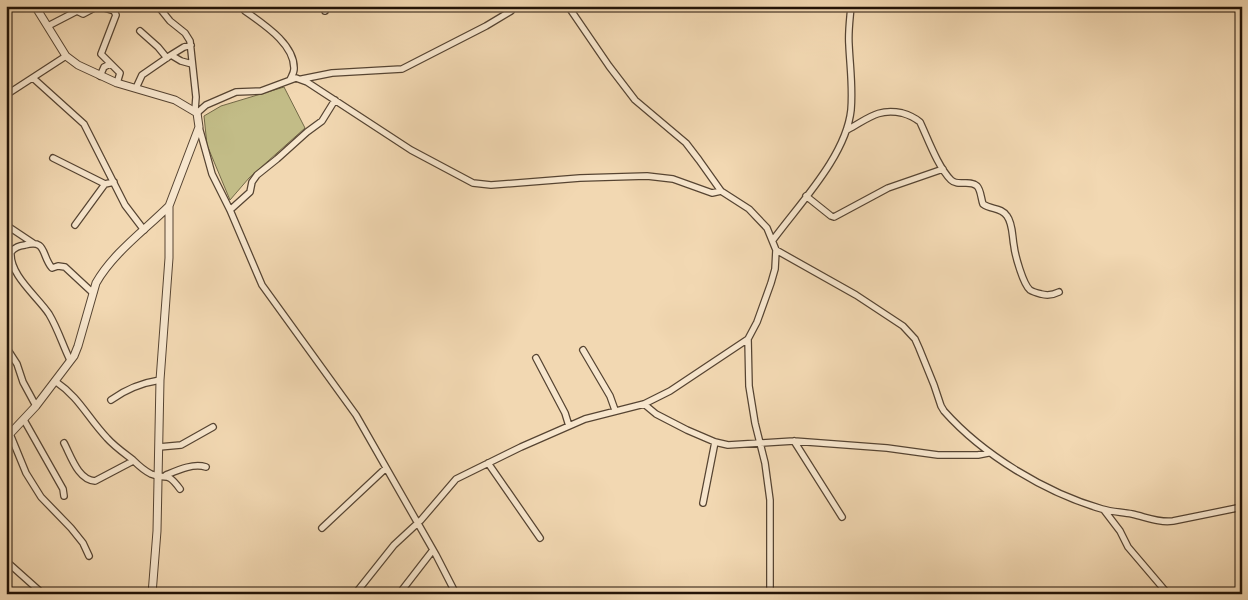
<svg xmlns="http://www.w3.org/2000/svg" width="1248" height="600" font-family="'IM FELL French Canon',serif">
<rect width="100%" height="100%" fill="#f2d8b2"/>
<filter id="stains"><feTurbulence type="fractalNoise" baseFrequency=".004" numOctaves="4"/><feColorMatrix values="0 0 0 0 .2 0 0 0 0 .09 0 0 0 0 .02 0 0 0 .5 -.17"/></filter>
<radialGradient id="worn" r=".72"><stop offset=".6" stop-color="#630" stop-opacity="0"/><stop offset="1" stop-color="#630" stop-opacity=".3"/></radialGradient>
<!-- green -->
<path fill="#c2bc87" stroke="#726847" d="M284,87l21,41 -56,50 -19,22 -23,-55 -3,-29 17,-10z"/>
<g fill="none" stroke-linecap="round" stroke-linejoin="round">
<!-- minor casing -->
<g stroke="#564432" stroke-width="8">
<path id="minor" d="M158,6l12,15 15,12 5,8 6,56 -1,13
M324,6l1,5
M114,11l2,4 -15,39 19,19 -3,10
M245,11c18,13 50,33 49,58 0,4 -3,8 -4,11
M48,26l29,-15 6,3 15,-8 16,5 5,-5
M140,31l18,16 9,11
M171,55l13,-8 7,-2
M100,76l4,-9 6,-3
M33,78l51,46 41,81 19,25
M302,79l30,-6 70,-4 84,-43 25,-15
M136,88l6,-13 29,-20 10,6 11,3
M6,95l60,-39
M197,113l9,-8 30,-13 25,-1 35,-13 11,4 104,68 62,33 18,2 89,-7 67,-2 26,3 39,14 9,-2
M199,127l13,47 18,36 32,75 94,130 80,140 20,39
M847,130c21,-11 30,-22 55,-17 7,2 12,4 18,9 8,17 18,45 31,58 7,7 18,-1 26,6 4,4 4,13 6,18 8,6 18,3 24,12 6,8 5,20 7,30 1,9 9,38 16,44 3,2 7,3 11,4 7,2 12,1 18,-2
M53,158l52,26
M806,196l25,20 3,1 54,-29 55,-19
M230,210l20,-18 2,-10 5,-7 20,-16 30,-27 15,-11 13,-21
M6,225l27,18
M75,225l30,-41 9,-2
M773,240c27,-37 73,-84 78,-130 2,-23 -1,-43 -2,-65 -1,-13 1,-26 2,-39
M776,250l80,45 47,31 12,13 4,9 15,37 7,21 3,5c39,44 102,82 158,98 10,3 20,3 30,5 14,3 27,9 41,7l69,-14
M748,339l1,47 6,37 10,40 5,37v94
M6,347l11,17 6,18 13,24
M583,350l27,46 5,14
M536,358l29,55 4,13
M70,360c-7,-14 -12,-31 -21,-46 -11,-17 -40,-39 -38,-62 4,-5 8,-6 14,-7 22,-6 16,10 27,23l6,-2 7,1 28,26
M55,381c25,17 32,36 52,57 7,8 17,15 26,22 5,5 12,11 18,14 17,7 15,-4 29,15
M111,400c15,-11 30,-17 49,-20
M644,404l12,10 31,16 28,12 13,3 66,-4 93,7 51,7h40l10,-2
M24,420l39,69 1,7
M10,434l16,39 15,24 30,31 12,15 6,13
M794,441l48,76
M64,443c7,13 14,37 31,38l38,-20
M159,447l22,-2 32,-18
M488,463l52,75
M166,475c12,-5 27,-12 40,-8
M703,503l12,-61
M1104,510l16,21 8,16 40,47
M322,528l64,-60
M6,561l37,33
M355,594l39,-49 27,-25 35,-41 65,-32 64,-28 59,-15 26,-13 78,-52 9,-17 14,-39 4,-14 1,-19 -9,-22 -18,-19 -28,-18 -22,-31 -13,-17 -51,-43 -26,-34 -41,-60
M399,594l34,-44"/>
</g>
<!-- tertiary casing -->
<g stroke="#564432" stroke-width="9">
<path id="tertiary" d="M35,6l31,50 12,9 39,18 58,17 22,13 2,14 -30,79v52l-9,122 -3,151 -5,63
M6,438l30,-32 38,-50 4,-10 18,-63c17,-30 49,-53 73,-77"/>
</g>
<!-- minor -->
<use href="#minor" stroke="#f7e6cd" stroke-width="5.5"/>
<!-- tertiary -->
<use href="#tertiary" stroke="#f7e6cd" stroke-width="7"/>
</g>
<!-- margin -->
<rect width="1248" height="600" fill="none" stroke="#f2d8b2" stroke-width="25"/>
<rect x="8" y="8" width="1233" height="585" fill="none" stroke="#221307" stroke-width="2.5"/>
<rect x="12" y="12" width="1223" height="575" fill="none" stroke="#221307"/>
<rect width="100%" height="100%" filter="url(#stains)"/>
<rect width="100%" height="100%" fill="url(#worn)"/>
</svg>
